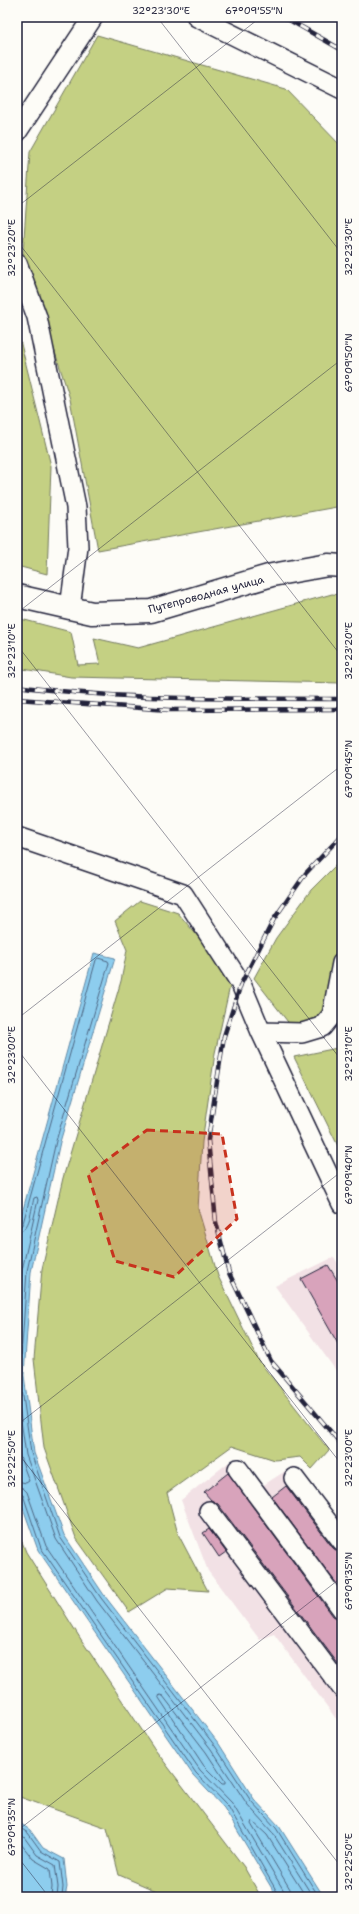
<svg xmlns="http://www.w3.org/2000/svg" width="359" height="1914" font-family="'Shantell Sans',sans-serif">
<rect width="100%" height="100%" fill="#fdfcf7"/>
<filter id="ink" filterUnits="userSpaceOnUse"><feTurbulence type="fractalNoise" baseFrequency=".025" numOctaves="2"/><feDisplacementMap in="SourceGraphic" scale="8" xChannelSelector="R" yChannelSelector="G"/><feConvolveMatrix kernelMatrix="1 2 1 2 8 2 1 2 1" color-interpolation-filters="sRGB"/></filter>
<g filter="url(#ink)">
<!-- built -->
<path fill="#f2e1e5" d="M334,1257l8,13v109l-67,-93z
M229,1462l33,24 31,-20 49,59v202l-68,-93 -14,6 -52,-69 -27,-71z"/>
<!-- green -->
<path fill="#c4d083" stroke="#73795f" d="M97,35l189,54 56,58v359l-244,44 -28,-151 -47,-147 7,-100z
M17,335l2,1 32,130 -4,108 -30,-8z
M332,594l10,1v88l-271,-6 -54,-9v-50l54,14 7,33 22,-1 -6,-26 44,10z
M342,859v75l-9,26 9,47v11l-51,8 -37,-48 22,-40 35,-48z
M140,901l38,12 54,64 -17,76 -13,89 -4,67 20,67 41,85 70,89 -17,19 -12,-12 -25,3 -43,-14 -65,47 11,41 30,57 -40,-3 -39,24 -53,-74 -32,-90 -10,-89 8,-90 21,-91 58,-197 6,-31 -12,-29z
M342,1047v107l-48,-97z
M17,1529l9,23 56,89 74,110 88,116 17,30h-93l-2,-2 -47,-20 -12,-47 -90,-32z"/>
<!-- water -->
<path fill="#8dcdee" stroke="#6289a6" d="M94,953l21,5 -55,184 -29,130 -7,103 10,78 30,82 40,60 115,149 35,55 25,27 45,71h-47l-53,-89 -31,-33 -155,-225 -21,-59v-260z
M17,1821l13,9 13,18 21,11 3,28 -2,10h-48z"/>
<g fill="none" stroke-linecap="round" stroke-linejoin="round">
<!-- shore -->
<path stroke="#4d6683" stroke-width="1" d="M17,1227l4,-1 2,-3 73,-263 2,-2 10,3 1,2 -53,178 -29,130 -7,104 11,78 29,84 41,61 114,148 36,55 25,27 43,69
M17,1232c14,-1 14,-23 17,-34l3,-1 1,3 -16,70 -5,75
M17,1392l9,63 30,84 41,62 114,148 36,55 25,28 41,65
M17,1436l3,21 9,24 -3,2 -9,-2
M17,1487l6,1 4,4 19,54 154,224 32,33 52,88 1,6
M17,1492l6,3 18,53 155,225 32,33 52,91
M160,1695l3,1 43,56 19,29v3h-3l-18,-18 -45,-68z
M17,1826l11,7 13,18 19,11 3,25 -1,10
M17,1832l7,5 13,18 18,10 3,22 -1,10
M17,1839l16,20 17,10 2,18 -1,10
M292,1897l-2,-8 -39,-65 1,-3 15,14 39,62"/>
</g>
<!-- building -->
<path fill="#d8a3bb" stroke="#22223b" d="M328,1265l14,23v63l-41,-72z
M228,1473l105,143 9,4v49l-124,-165 -7,-4 -7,-8z
M286,1486l47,62 9,7v36l-70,-94z
M209,1529l17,23 -7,5 -16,-24z"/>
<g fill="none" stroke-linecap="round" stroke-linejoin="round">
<!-- minor casing -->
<g stroke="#22223b" stroke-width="22">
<path id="minor" d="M197,17l145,72
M17,132l76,-115
M17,263l20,54 39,190 2,40 -8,61
M17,837l166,57 58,90 20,48 81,172
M261,1032l41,1 20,-6 10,-12 10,-52
M238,1469l104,140
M294,1478l48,63
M209,1511l133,177"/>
</g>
<!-- major casing -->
<g stroke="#22223b" stroke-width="25">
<path id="major" d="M17,596l75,17 59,-2 121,-36 56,-10 14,1"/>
</g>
<!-- minor -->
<use href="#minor" stroke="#fdfcf7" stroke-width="19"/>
<!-- major -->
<use href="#major" stroke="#fdfcf7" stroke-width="22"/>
<!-- rail casing -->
<g stroke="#22223b" stroke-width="4.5">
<path id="rail" d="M284,17l58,33
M17,686c108,15 217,12 325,13
M17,699l152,11 173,-1
M342,835l-36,38 -32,46 -33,65 -17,52 -16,104 8,82 13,51 42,88 71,84"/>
</g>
<!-- rail -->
<use href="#rail" stroke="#fdfcf7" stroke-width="3" stroke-dasharray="9" stroke-linecap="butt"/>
</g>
</g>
<!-- marked area -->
<path fill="#c8321e" fill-opacity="0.2" stroke="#c8321e" stroke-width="3" stroke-dasharray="8 5" stroke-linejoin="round" d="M147,1130l75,4 15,85 -63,58 -59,-16 -27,-87z"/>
<!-- ticks -->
<path fill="none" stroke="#22223b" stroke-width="1" stroke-opacity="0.45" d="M157,17l185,237M17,207l244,-190M17,241l325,416M17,613l325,-254M17,645l325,416M17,1019l325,-254M17,1049l325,416M17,1425l325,-254M17,1452l325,416M17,1831l325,-254M17,1856l32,41"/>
<g text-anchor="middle" stroke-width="3.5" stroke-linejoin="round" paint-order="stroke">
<!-- street labels -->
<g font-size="11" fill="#22223b" stroke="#fdfcf7">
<text transform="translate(206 594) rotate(-15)" y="4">Путепроводная улица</text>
</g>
</g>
<!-- margin -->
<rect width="359" height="1914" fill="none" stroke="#fdfcf7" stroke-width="44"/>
<rect x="22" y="22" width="315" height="1870" fill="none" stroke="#22223b" stroke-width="1.5"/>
<g font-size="10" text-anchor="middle" fill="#22223b">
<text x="161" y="14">32°23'30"E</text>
<text x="254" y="14">67°09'55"N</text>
<text transform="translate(348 247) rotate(-90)" y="4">32°23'30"E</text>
<text transform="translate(11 248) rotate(-90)" y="4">32°23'20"E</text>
<text transform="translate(348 363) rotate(-90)" y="4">67°09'50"N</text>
<text transform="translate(348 651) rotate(-90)" y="4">32°23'20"E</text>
<text transform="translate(11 651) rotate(-90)" y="4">32°23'10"E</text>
<text transform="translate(348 769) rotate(-90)" y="4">67°09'45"N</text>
<text transform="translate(348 1054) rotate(-90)" y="4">32°23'10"E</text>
<text transform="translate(11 1055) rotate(-90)" y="4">32°23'00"E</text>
<text transform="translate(348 1175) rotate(-90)" y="4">67°09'40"N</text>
<text transform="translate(348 1458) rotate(-90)" y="4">32°23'00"E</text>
<text transform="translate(11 1459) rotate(-90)" y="4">32°22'50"E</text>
<text transform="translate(348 1581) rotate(-90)" y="4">67°09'35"N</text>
<text transform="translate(11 1827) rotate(-90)" y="4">67°09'35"N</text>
<text transform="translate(348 1862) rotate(-90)" y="4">32°22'50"E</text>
</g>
</svg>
